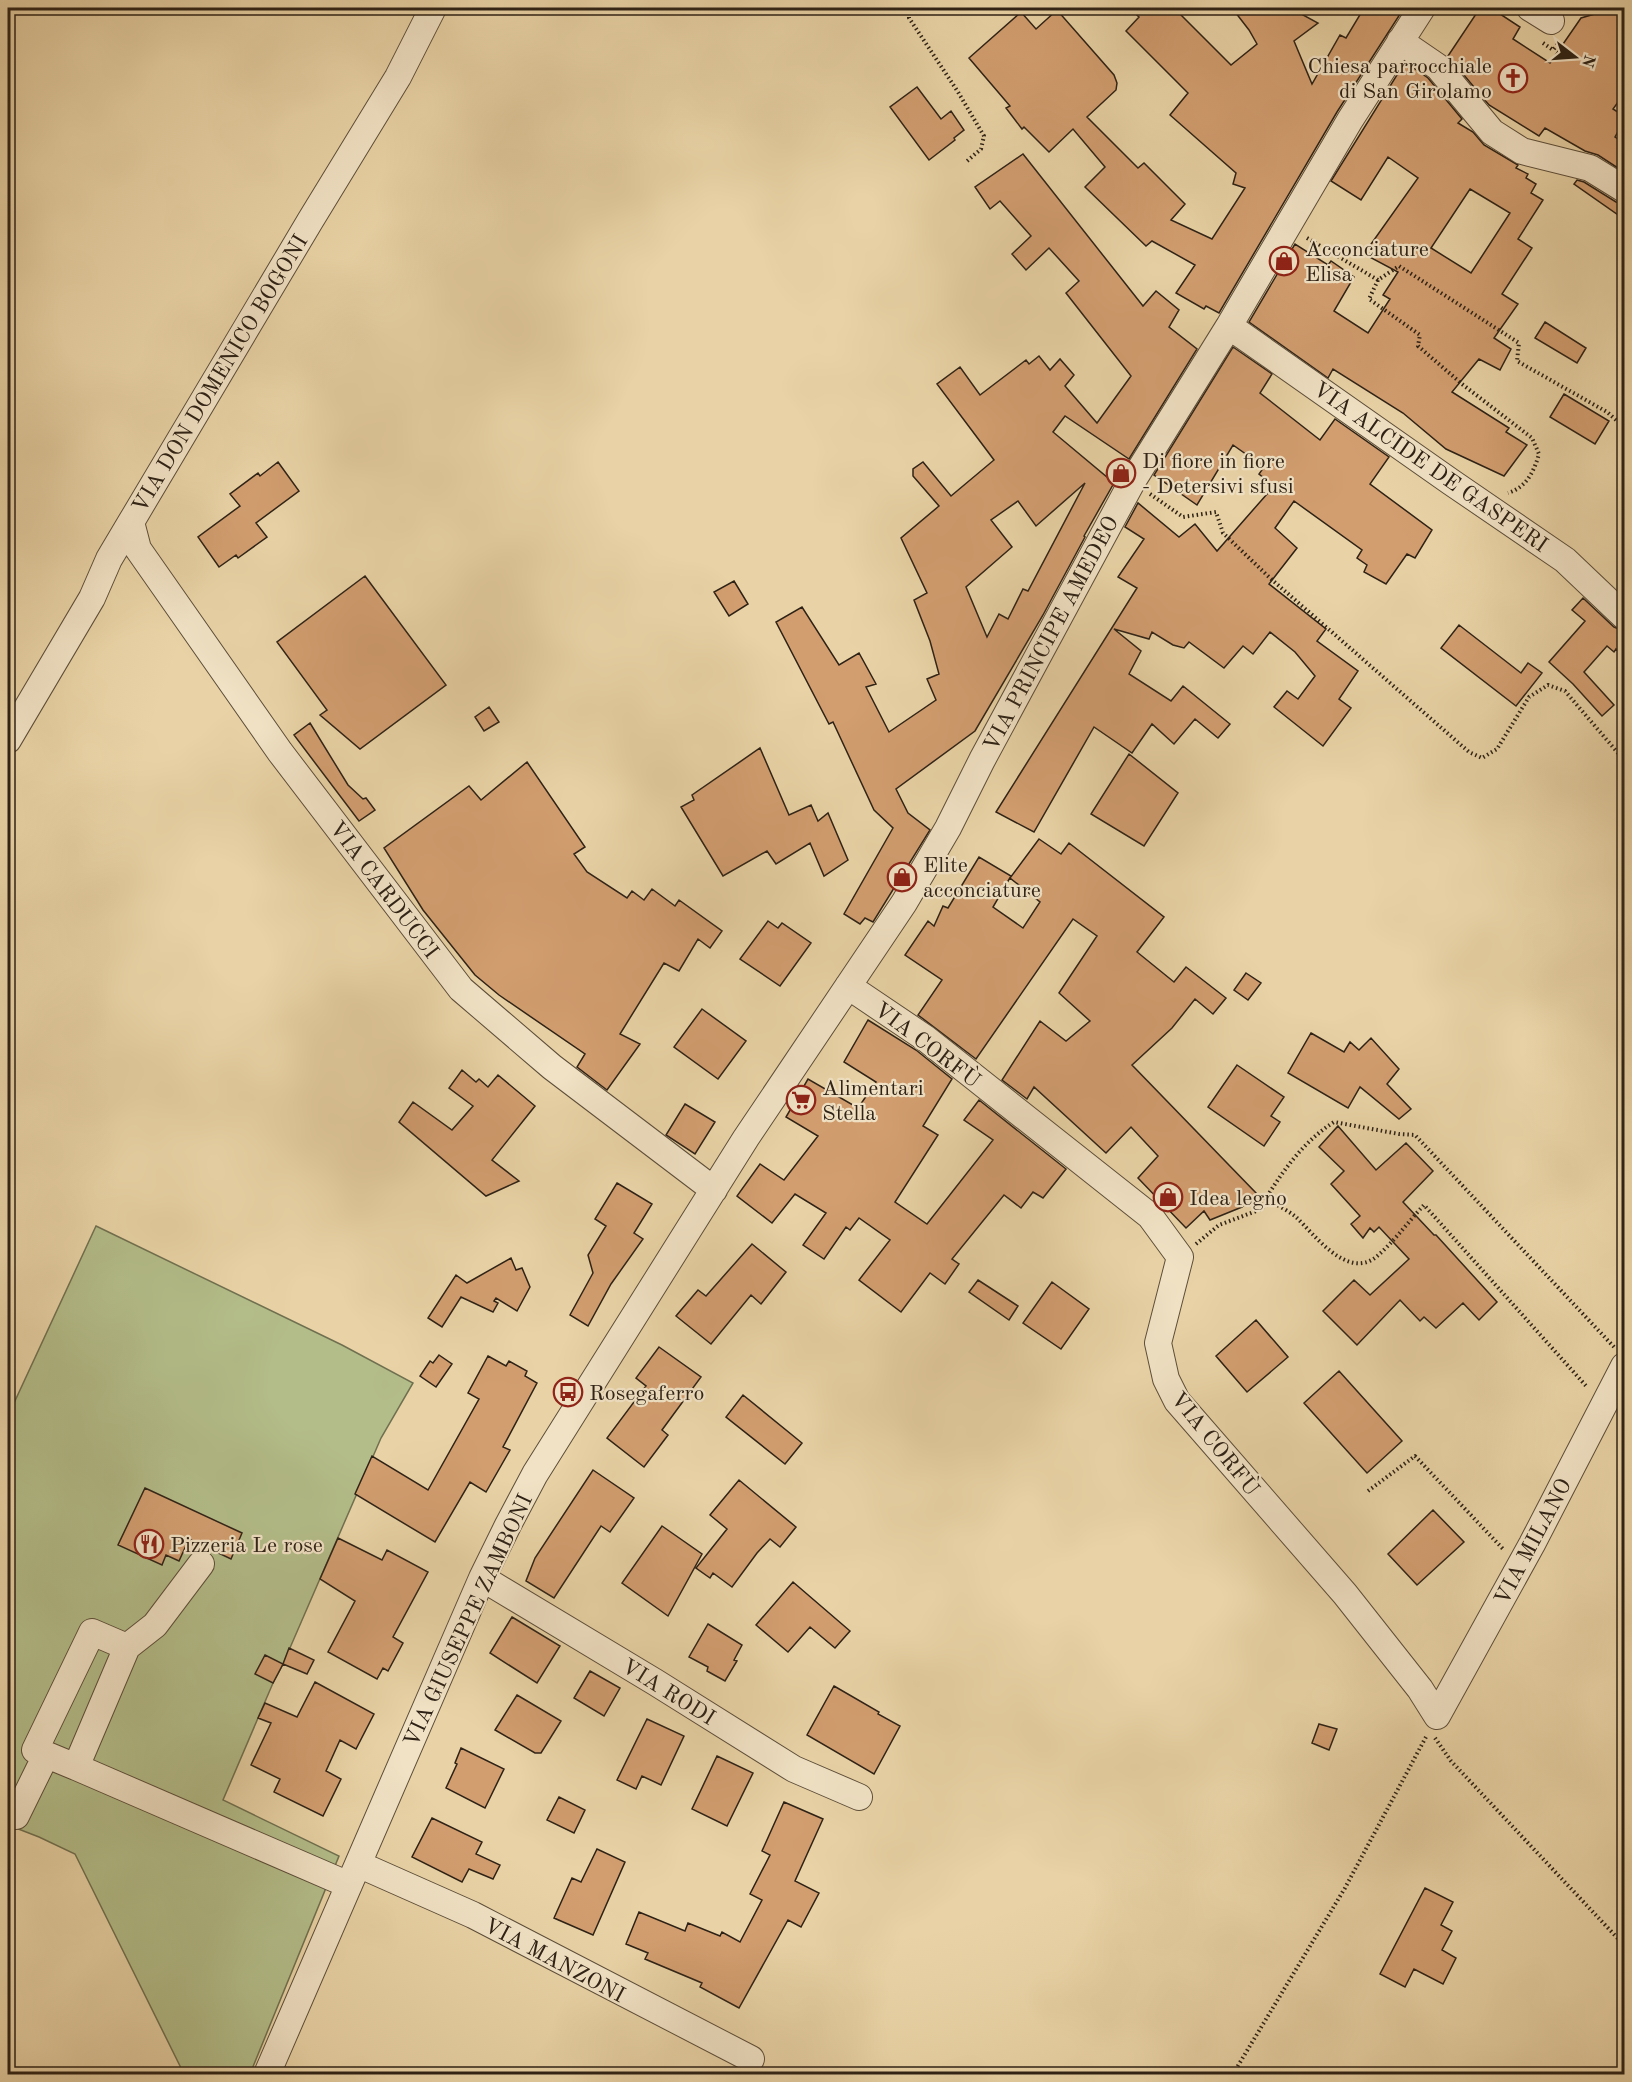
<svg xmlns="http://www.w3.org/2000/svg" width="1632" height="2082" font-family="'Old Standard TT',serif">
<rect width="100%" height="100%" fill="#e9d3a6"/>
<filter id="stains"><feTurbulence type="fractalNoise" baseFrequency=".00333" numOctaves="4"/><feColorMatrix values="0 0 0 0 .2 0 0 0 0 .09 0 0 0 0 .02 0 0 0 .5 -.17"/></filter>
<radialGradient id="worn" r=".72"><stop offset=".6" stop-color="#630" stop-opacity="0"/><stop offset="1" stop-color="#630" stop-opacity=".3"/></radialGradient>
<!-- green -->
<path fill="#b3bd89" stroke="#707050" stroke-width="1.5" d="M96,1226l246,119 71,38 -32,55 -98,226 -10,19 -50,117 116,56 -89,218h-66l-109,-220 -36,-17 -31,-12v-409z"/>
<!-- building -->
<path fill="#d29e70" stroke="#2e2216" stroke-width="1.5" fill-rule="evenodd" d="M1129,8h45l57,57 26,-21 -8,-14 -17,-22h83l-12,7 15,8 -24,18 18,43 28,-49 6,3 18,-30h40l-67,104 -118,201 -13,-7 -2,3 -28,-16 19,-28 -43,-24 -6,5 -61,-59 20,-20 -32,-38 -24,23 -25,-25 -2,2 -16,-21 4,-2 -41,-48 52,-46 15,17 21,-19 57,65 3,8 -1,7 -29,27 51,51 6,-5 41,41 -14,16 41,19 33,-51 -12,-4 3,-11 -66,-58 18,-22 -62,-62 13,-14z
M1480,8h11l29,19 -7,12 37,24 31,-45 17,-5 3,-5h23v86l-11,15 11,7v5l-9,16 9,6v29l-26,-17 -13,-4 -40,-23 -6,8 -50,-31 -41,-49z
M1405,62l23,16 34,41 -4,4 15,9 11,13 34,20 -2,3 12,6 -2,4 10,6 -5,9 12,7 -25,39 14,9 -30,46 16,10 -24,34 17,11 -11,21 -21,-11 -27,33 57,36 -3,4 21,13 -23,31 -58,-27 -43,-36 -70,-44 -5,9 -79,-56 46,-78 33,21 3,-4 23,16 -20,34 34,22 22,-34 -7,-4 15,-23 -34,-18 54,-76 -30,-21 -27,43 -30,-19zM1470,189l40,24 -39,60 -40,-25z
M917,87l24,32 10,-8 13,19 -10,8 1,2 -26,20 -39,-53z
M1023,154l120,152 13,-15 23,19 -10,17 28,22 -68,110 -64,-43 -12,16 61,51 -30,53 1,1 -42,78 -68,116 -79,58 12,24 22,17 -57,92 -8,-4 -5,6 -16,-10 49,-86 -19,-18 -41,-88 -4,2 -53,-102 26,-15 37,58 20,-12 17,31 -10,3 23,45 47,-32 -9,-21 12,-5 -9,-33 -16,-41 13,-7 -26,-55 38,-32 -26,-30v-7l10,-7 28,34 43,-36 -57,-76 23,-17 20,28 46,-35 3,4 10,-8 11,14 10,-11 14,16 -9,11 32,37 34,-47 -65,-83 13,-12 -30,-33 -23,22 -14,-16 19,-18 -31,-35 -10,8 -15,-22zM1085,483l-57,108 -5,-2 -15,30 -9,-5 -12,23 -21,-50 46,-40 -21,-27 27,-19 18,25z
M1577,180l7,2 32,20 8,2v15l-50,-35z
M1545,322l41,26 -9,15 -42,-25z
M1233,347l39,27 -12,19 60,47 15,-21 54,38 -19,27 62,46 -17,28 -8,-4 -21,30 -22,-12 3,-7 -10,-7 5,-8 -68,-49 -19,27 22,20 -28,36 57,45 -9,12 41,30 -19,28 12,9 -28,38 -49,-39 13,-16 11,8 17,-23 -20,-24 -25,-20 -17,22 -10,-8 -19,22 -35,-26 -5,6 -11,-3 -21,-13 -3,7 -35,-10 27,22 -12,23 42,27 12,-15 47,38 -12,14 -23,-19 -21,25 -22,-20 -20,29 -38,-26 -60,105 -38,-20 141,-224 -19,-11 26,-38 -19,-12 13,-24 41,34 16,-13 22,27 57,-65 -15,-12 5,-7 -31,-22 -36,60 -43,-30z
M1564,394l45,27 -14,23 -45,-27z
M278,462l21,29 -43,32 11,14 -29,21 -2,-3 -17,12 -21,-30 42,-31 -10,-12 28,-21 2,3z
M365,576l81,109 -86,64 -40,-34 7,-5 -50,-68z
M734,581l14,23 -19,12 -15,-24z
M1583,598l31,29 10,4v25l-8,-7 -2,3 -7,-6 -23,26 30,33 -12,11 -29,-32 -24,-22 36,-41 -13,-11z
M1459,625l62,48 7,-10 14,10 -26,33 -75,-58z
M489,707l10,15 -15,9 -9,-14z
M310,723l38,62 15,14 3,-1 9,12 -16,11 -65,-86z
M760,748l29,67 22,-10 7,16 10,-8 20,47 -24,16 -14,-33 -34,21 -9,-13 -44,25 -42,-69 13,-7 -2,-5z
M1129,754l49,39 -34,53 -53,-32z
M527,762l58,85 -11,7 13,18 40,26 5,-7 12,9 8,-11 23,17 4,-6 43,31 -12,17 -12,-9 -19,32 -15,-8 -44,71 20,10 -33,46 -30,-23 8,-13 -86,-59 -24,-20 -52,-65 -39,-62 85,-62 12,14z
M1039,839l22,15 8,-11 95,74 -27,35 37,30 12,-15 40,31 -13,16 -18,-15 -23,29 -40,37 125,129 -15,13 -32,13 -6,-9 -18,17 -48,-50 20,-22 -27,-29 -25,26 -72,-66 -7,12 -25,-19 38,-59 26,20 24,-20 -31,-28 38,-57 -24,-17 -97,140 -58,-44 24,-35 -37,-25 23,-34 6,5 9,-20 5,2 31,-51 32,19 -18,31 30,21 17,-26 -30,-24z
M768,921l10,7 4,-5 29,20 -31,43 -40,-27z
M1246,973l15,10 -13,17 -14,-10z
M702,1009l44,32 -28,38 -44,-32z
M868,1020l48,30 36,29 -29,47 15,9 -43,67 32,22 66,-84 -29,-20 15,-20 87,69 -23,29 -10,-6 -12,16 -17,-13 -52,64 7,5 -14,20 -15,-11 -29,39 -42,-32 31,-40 -31,-22 -9,12 -4,-3 -22,32 -21,-14 23,-32 -31,-19 -23,29 -35,-27 23,-32 24,16 34,-44 -32,-19 22,-38 50,29 18,-26 -32,-20z
M1311,1033l33,19 6,-10 9,8 12,-12 28,31 -12,15 24,25 -12,10 -39,-32 -12,21 -60,-35z
M1237,1065l47,32 -13,19 9,6 -16,24 -56,-39z
M462,1070l14,12 3,-3 9,8 10,-12 37,31 -43,54 27,21 -33,15 -87,-74 14,-20 39,28 21,-24 -24,-18z
M685,1104l30,18 -20,32 -29,-19z
M1338,1126l38,44 30,-27 27,28 -30,31 31,33h2l61,67 -18,18 -16,-17 -27,25 -12,-11 -4,4 -20,-21 -43,45 -34,-34 31,-31 16,15 39,-36 -30,-32 -5,5 -4,-4 -7,10 -12,-14 9,-8 -29,-32 13,-13 -25,-24z
M617,1183l35,21 -18,29 9,6 -32,45 -23,42 -18,-11 23,-42 -5,-18 18,-29 -11,-7z
M752,1244l34,28 -25,32 -10,-9 -40,49 -35,-28 22,-26 8,6z
M511,1258l5,12 6,-2 8,19 -13,24 -21,-13 -2,3 4,2 -5,9 -32,-15 -19,30 -14,-9 28,-43 11,8z
M978,1280l40,26 -9,14 -40,-28z
M1052,1282l37,27 -28,40 -38,-26z
M1256,1320l32,37 -41,35 -31,-36z
M659,1347l42,30 -39,53 6,5 -24,32 -37,-29 39,-52 -10,-8z
M439,1355l13,9 -16,23 -16,-11 10,-15 3,2z
M488,1356l18,10 3,-5 18,10 -2,5 12,7 -34,64 7,3 -24,42 -16,-10 -35,60 -80,-48 17,-38 56,34 51,-91 -11,-6z
M1339,1371l63,70 -35,32 -63,-70z
M743,1395l59,48 -17,21 -59,-47z
M593,1470l41,28 -24,34 -9,-6 -47,72 -28,-17 9,-23z
M739,1480l57,47 -16,20 -10,-8 -13,14 -25,34 -19,-14 -3,5 -14,-10 31,-39 -17,-14z
M145,1488l97,45 -11,26 -42,-20 -10,22 -13,-6 -4,10 -44,-20z
M1433,1510l31,32 -47,43 -29,-31z
M662,1526l40,28 -34,62 -46,-33z
M338,1538l44,22 5,-10 41,22 -35,65 10,6 -15,28 -5,-3 -6,11 -49,-27 27,-51 -35,-22z
M793,1582l57,49 -15,17 -25,-21 -22,25 -32,-27z
M512,1617l48,29 -23,37 -47,-30z
M708,1624l34,21 -8,15 3,1 -12,20 -18,-10 1,-4 -19,-10z
M289,1648l25,12 -7,14 -24,-10z
M265,1655l18,9 -10,19 -18,-9z
M590,1671l30,17 -16,28 -30,-18z
M315,1682l59,32 -18,35 -16,-9 -14,31 15,8 -18,37 -49,-24 6,-13 -29,-14 20,-42 -13,-5 7,-15 32,14z
M834,1686l45,26 -1,2 22,12 -26,48 -67,-39z
M517,1695l44,26 -20,32h-6l-40,-23z
M647,1719l37,17 -23,49 -19,-9 -6,13 -19,-9z
M1319,1724l18,5 -8,21 -17,-7z
M461,1748l43,21 -19,39 -39,-20 11,-24 -2,-1z
M717,1756l36,17 -26,53 -35,-17z
M559,1797l26,13 -11,23 -27,-13z
M784,1802l39,17 -28,62 24,12 -18,34 -13,-7 -49,88 -39,-21 2,-4 -57,-24 3,-6 -22,-9 13,-32 46,19 3,-8 32,13 2,-4 18,10 22,-42 -12,-6 20,-39 -8,-4z
M432,1818l50,24 -6,12 24,11 -7,14 -24,-10 -7,13 -50,-25z
M597,1849l28,13 -32,73 -39,-17 18,-40 9,4z
M1425,1888l28,14 -12,23 11,6 -10,19 14,8 -13,26 -29,-15 -9,18 -25,-13z"/>
<g fill="none" stroke-linecap="round" stroke-linejoin="round">
<!-- minor casing -->
<g stroke="#5d4e3a" stroke-width="28">
<path id="minor" d="M1530,8l21,13
M1400,41l38,26 54,65 30,19 68,17 34,21
M1229,326l222,156 114,78 59,56
M131,522l7,27 142,203 181,237 91,78 162,123
M8,740l84,-142 17,-39 22,-37 179,-301 88,-144 35,-69
M848,986l77,52 225,178 30,41 -22,86 8,36 11,22 168,193 75,95 17,27 95,-172 92,-178
M482,1578l173,104 139,87 65,28
M127,1647l28,-22 46,-61
M76,1767l-41,-17 57,-118 35,15 -51,120 273,118
M16,1816l30,-61
M358,1864l115,51 278,144
M267,2074l215,-496 26,-53 27,-51 211,-336 158,-235 44,-75 34,-68 150,-278 97,-156 121,-206 72,-112"/>
</g>
<!-- path -->
<path stroke="#2e2216" stroke-width="4" stroke-dasharray="1.5 3" stroke-linecap="butt" d="M909,8v10l49,74 26,44 -3,13 -15,13
M1543,43l10,7 6,-8
M1307,238l71,42 21,-14 120,77 -2,18 90,51 17,15
M1378,280l-9,19 51,36 -2,11 44,38 70,54 7,16c-5,17 -12,33 -31,39
M1150,494l33,23 33,-5 7,21 47,45 199,174 13,6 15,-9 32,-52 19,-12 17,6 59,69
M1260,1208c20,-33 41,-65 74,-86l65,12 16,1 199,212
M1196,1244l23,-19 40,-15 13,-8c8,5 17,9 24,15 18,17 51,63 80,40 17,-14 32,-35 48,-52l163,182
M1368,1491l47,-35 89,94
M1435,1738l16,23 173,184
M1233,2074l112,-186 82,-153"/>
<!-- minor -->
<use href="#minor" stroke="#f1e2c5" stroke-width="26"/>
</g>
<!-- icons -->
<defs>
<g id="church-ring" transform="scale(1.5)"><circle r="9.5" fill="#f1e2c5" stroke="#8f2418" stroke-width="1.5"/><path d="M-1.2-6h2.4v3.5h3.3v2.4h-3.3V6h-2.4V-.1h-3.3v-2.4h3.3Z" fill="#8f2418"/></g>
<g id="shop-ring" transform="scale(1.5)"><circle r="9.5" fill="#f1e2c5" stroke="#8f2418" stroke-width="1.5"/><path d="M-5-2.5h2.3a2.7 3.5 0 0 1 5.4 0H5L5.5 6h-11ZM-1.5-2.5h3a1.5 2.3 0 0 0-3 0Z" fill="#8f2418"/></g>
<g id="supermarket-ring" transform="scale(1.5)"><circle r="9.5" fill="#f1e2c5" stroke="#8f2418" stroke-width="1.5"/><path d="M-6-5.5h2.5l.6 2H6L4.5 2H-2.5L-4.4-4H-6ZM-1.5 3.2a1.3 1.3 0 1 0 .1 0ZM3 3.2a1.3 1.3 0 1 0 .1 0Z" fill="#8f2418"/></g>
<g id="bus-ring" transform="scale(1.5)"><circle r="9.5" fill="#f1e2c5" stroke="#8f2418" stroke-width="1.5"/><path d="M-5-6H5V4H4V6H2V4H-2V6H-4V4H-5ZM-3.5-4V0h7V-4ZM-3.5 1.2v1.5H-2V1.2ZM2 1.2v1.5H3.5V1.2Z" fill="#8f2418"/></g>
<g id="restaurant-ring" transform="scale(1.5)"><circle r="9.5" fill="#f1e2c5" stroke="#8f2418" stroke-width="1.5"/><path d="M-5-6h1v4h1v-4h1v4h1v-4h1v5L-1.5 .5V6h-2V.5L-5-1ZM5-6V6H3V1.5H1.5Q1.5-4 5-6Z" fill="#8f2418"/></g>
</defs>
<g fill-rule="evenodd">
<use href="#church-ring" x="1513" y="78"/>
<use href="#shop-ring" x="1284" y="261"/>
<use href="#shop-ring" x="1121" y="473"/>
<use href="#shop-ring" x="902" y="877"/>
<use href="#supermarket-ring" x="801" y="1100"/>
<use href="#shop-ring" x="1168" y="1197"/>
<use href="#bus-ring" x="568" y="1392"/>
<use href="#restaurant-ring" x="149" y="1544"/>
</g>
<g text-anchor="middle" stroke-width="4.5" stroke-linejoin="round" paint-order="stroke">
<!-- poi labels -->
<g font-size="22" fill="#2e2216" stroke="#f1e2c5" text-anchor="start">
<text x="1492" y="73" text-anchor="end">Chiesa parrocchiale<tspan x="1492" dy="25">di San Girolamo</tspan></text>
<text x="1305" y="256">Acconciature<tspan x="1305" dy="25">Elisa</tspan></text>
<text x="1142" y="468">Di fiore in fiore<tspan x="1142" dy="25">- Detersivi sfusi</tspan></text>
<text x="923" y="872">Elite<tspan x="923" dy="25">acconciature</tspan></text>
<text x="822" y="1095">Alimentari<tspan x="822" dy="25">Stella</tspan></text>
<text x="1189" y="1205">Idea legno</text>
<text x="589" y="1400">Rosegaferro</text>
<text x="170" y="1552">Pizzeria Le rose</text>
</g>
<!-- street labels -->
<g font-size="22" fill="#2e2216" stroke="#f1e2c5">
<text transform="translate(219 373) rotate(-59)" y="8">VIA DON DOMENICO BOGONI</text>
<text transform="translate(1431 466) rotate(35)" y="8">VIA ALCIDE DE GASPERI</text>
<text transform="translate(1050 633) rotate(-62)" y="8">VIA PRINCIPE AMEDEO</text>
<text transform="translate(385 889) rotate(53)" y="8">VIA CARDUCCI</text>
<text transform="translate(928 1044) rotate(37)" y="8">VIA CORFÙ</text>
<text transform="translate(1216 1443) rotate(51)" y="8">VIA CORFÙ</text>
<text transform="translate(1532 1541) rotate(-62)" y="8">VIA MILANO</text>
<text transform="translate(467 1620) rotate(-65)" y="8">VIA GIUSEPPE ZAMBONI</text>
<text transform="translate(669 1691) rotate(32)" y="8">VIA RODI</text>
<text transform="translate(555 1959) rotate(28)" y="8">VIA MANZONI</text>
</g>
</g>
<!-- margin -->
<rect width="1632" height="2082" fill="none" stroke="#e9d3a6" stroke-width="30"/>
<rect x="9" y="9" width="1614" height="2064" fill="none" stroke="#2e2216" stroke-width="3"/>
<rect x="15" y="15" width="1602" height="2052" fill="none" stroke="#2e2216" stroke-width="1.5"/>
<!-- north arrow -->
<g transform="translate(1575 57) rotate(107)" stroke="#f1e2c5" stroke-width="4.5" paint-order="stroke">
<path d="M0-4.5L10 22L0 15L-10 22Z" fill="#2e2216"/>
<text y="-9" font-size="16" font-weight="bold" text-anchor="middle" fill="#2e2216">N</text>
</g>
<rect width="100%" height="100%" filter="url(#stains)"/>
<rect width="100%" height="100%" fill="url(#worn)"/>
</svg>
